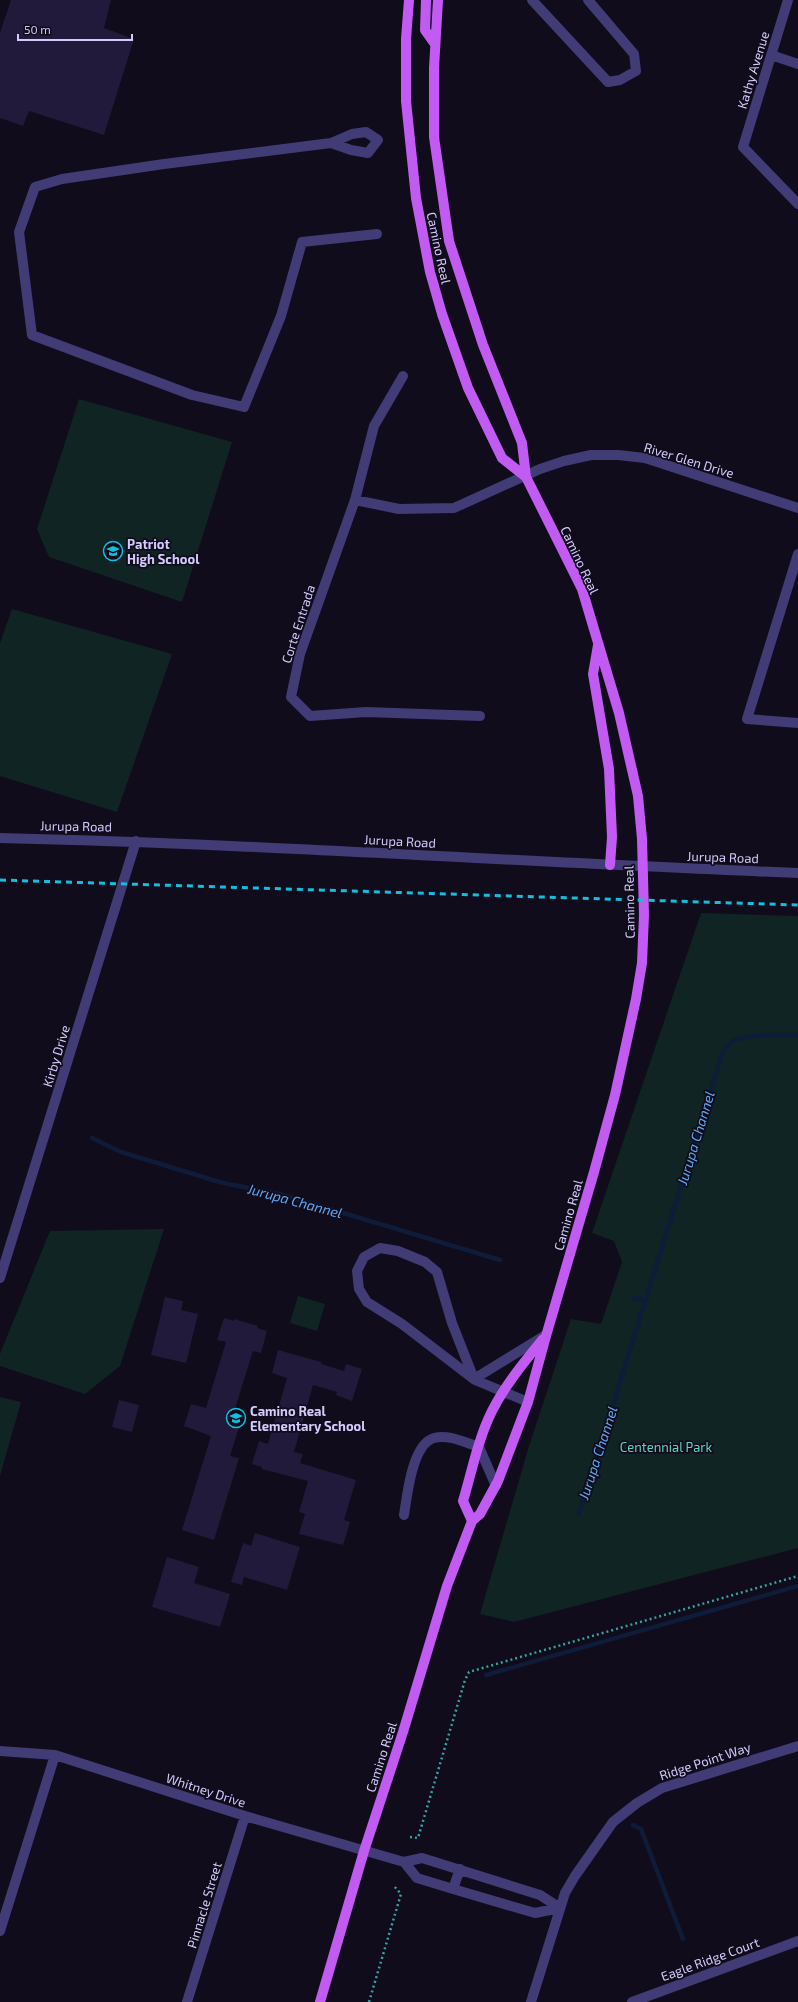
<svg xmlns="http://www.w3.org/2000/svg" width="798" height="2002" font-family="'Exo 2',sans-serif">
<rect width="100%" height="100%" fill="#100c1b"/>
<!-- green -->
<path fill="#102424" d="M79,399l153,43 -50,160 -133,-45 -12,-28z
M12,609l160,45 -55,158 -117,-36v-133z
M701,913l97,3v632l-284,74 -34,-8 49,-168 42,-127 30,5 21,-62 -8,-21 -22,-8z
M164,1229l-44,137 -35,28 -85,-28v-12l50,-123z
M298,1296l27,8 -8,27 -27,-8z
M0,1397l21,5 -21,74z"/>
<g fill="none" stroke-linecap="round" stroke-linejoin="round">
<!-- stream -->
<path stroke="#0e1b39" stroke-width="4.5" d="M92,1138l29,14 102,31 57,11 220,66
M634,1298l12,3
M579,1514l143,-460c3,-5 7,-11 13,-14 16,-7 45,-4 63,-5
M486,1675l312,-89
M633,1825l8,4 42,110"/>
</g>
<!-- building -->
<path fill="#221a3a" d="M11,0h100l-7,28 30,11 -30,96 -75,-24 -6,15 -23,-8v-85z
M165,1297l18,4 -2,9 17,4 -12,49 -35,-8z
M224,1318l10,3v-2l24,7 -1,2 10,3 -6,22 -8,-2 -20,64 9,3 -12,38 9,2 -25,82 -32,-10 29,-94 -27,-10 7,-22 15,4 20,-66 -9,-2z
M278,1350l43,12v2l23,7 2,-7 16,5 -10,32 -16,-6 1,-3 -24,-7 -19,67 9,2 -3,9 56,17 -12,40 6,2 -7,23 -44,-11 6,-20 -6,-2 9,-31 -46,-12v-2l-10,-3 7,-23 9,3 19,-66 -15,-5z
M119,1400l20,5 -7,27 -20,-5z
M255,1533l45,14 -13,43 -43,-13 -2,8 -11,-3 12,-39 8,3z
M167,1557l32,10 -5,16 36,11 -10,33 -68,-20z"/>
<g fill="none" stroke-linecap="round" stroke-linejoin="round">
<!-- path -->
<path stroke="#36a3a3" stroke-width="2.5" stroke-dasharray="2 3" stroke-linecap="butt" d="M410,1837l8,1 47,-158 4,-8 329,-96
M369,2002l32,-108 -7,-8"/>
<!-- minor -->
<path stroke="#413b76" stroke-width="10" d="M532,0l76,82 12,-2 16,-9 -2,-17 -46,-54
M788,0l-45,147 55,57
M771,55l27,9
M331,143l20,7 17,3 10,-13 -12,-8 -14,2 -21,9 -167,21 -102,15 -27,8 -16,45 13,103 160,60 52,12 37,-91 21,-74 75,-8
M403,376l-29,50 -19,74 -55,154 -9,43 19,19 56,-4 114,4
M355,500l44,9 55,-1 86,-39 24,-8 27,-6h27l27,3 153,50
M798,554l-51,165 51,4
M0,838c266,6 532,25 798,35
M0,1278l136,-437
M474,1379l-22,-56 -15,-51 -12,-10 -27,-11 -18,-3 -16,9 -7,14 2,18 8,13 35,22 73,56 53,22
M474,1379l70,-43
M404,1515c3,-19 8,-71 30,-77 15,-4 32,5 45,9l17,39
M0,1751l55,4 190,61 159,46 18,-4 118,37 20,13
M404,1862l13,16 36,11 82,24 25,-5
M453,1889l7,-20
M0,1931l55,-176
M187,2002l58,-186
M531,2002l34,-109 10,-17 38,-54 24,-19 25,-15 136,-42
M632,2002l166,-61"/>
<!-- major -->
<path stroke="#c25bf2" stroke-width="10" d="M409,0l-3,39v62l10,97 14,74 12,42 26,74 34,70 24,19
M426,0l-1,30 10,14
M598,645l-5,29 16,95 3,68 -2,28
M472,1521l-9,-20c9,-30 15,-62 29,-90 13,-26 33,-50 51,-72
M320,2002l44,-151 39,-119 44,-146 25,-65 8,-7 18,-33 30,-79 18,-66 48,-164 21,-77 21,-96 6,-36 2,-48 -2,-76 -4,-43 -19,-83 -37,-124 -56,-112 -4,-34 -39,-98 -34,-104 -15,-104v-69l4,-68"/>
<!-- rail -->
<path stroke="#12bfdf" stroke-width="3" stroke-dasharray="6 5" stroke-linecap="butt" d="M0,880l798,25"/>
</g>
<!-- icons -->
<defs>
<g id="school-ring" transform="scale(1)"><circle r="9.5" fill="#100c1b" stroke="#12bfdf" stroke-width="1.5"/><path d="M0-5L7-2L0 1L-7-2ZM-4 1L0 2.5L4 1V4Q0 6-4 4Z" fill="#12bfdf"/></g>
</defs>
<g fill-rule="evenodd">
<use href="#school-ring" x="113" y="551"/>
<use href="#school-ring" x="236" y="1418"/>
</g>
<g text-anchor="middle" stroke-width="3.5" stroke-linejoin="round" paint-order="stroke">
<!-- street labels -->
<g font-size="13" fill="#d3cbfb" stroke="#100c1b">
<text transform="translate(753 70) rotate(-73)" y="5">Kathy Avenue</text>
<text transform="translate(439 248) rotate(78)" y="5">Camino Real</text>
<text transform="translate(689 460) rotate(17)" y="5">River Glen Drive</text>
<text transform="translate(580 560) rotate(65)" y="5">Camino Real</text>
<text transform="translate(298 624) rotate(-72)" y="5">Corte Entrada</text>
<text transform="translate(76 826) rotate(1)" y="5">Jurupa Road</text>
<text transform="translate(400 841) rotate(3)" y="5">Jurupa Road</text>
<text transform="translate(723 857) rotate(2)" y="5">Jurupa Road</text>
<text transform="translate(629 902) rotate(-91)" y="5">Camino Real</text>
<text transform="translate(56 1056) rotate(-73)" y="5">Kirby Drive</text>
<text transform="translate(568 1215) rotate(-74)" y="5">Camino Real</text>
<text transform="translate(381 1757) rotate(-72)" y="5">Camino Real</text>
<text transform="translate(705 1761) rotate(-18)" y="5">Ridge Point Way</text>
<text transform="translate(206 1790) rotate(18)" y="5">Whitney Drive</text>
<text transform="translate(204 1905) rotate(-73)" y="5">Pinnacle Street</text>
<text transform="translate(710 1959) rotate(-20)" y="5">Eagle Ridge Court</text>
</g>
<!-- poi labels -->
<g font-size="13" font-weight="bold" fill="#d3cbfb" stroke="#100c1b" text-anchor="start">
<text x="127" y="549">Patriot<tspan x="127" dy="15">High School</tspan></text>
<text x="250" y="1416">Camino Real<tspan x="250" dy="15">Elementary School</tspan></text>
</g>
<!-- park labels -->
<g font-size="13" fill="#5ed3bd" stroke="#100c1b">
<text x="666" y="1452">Centennial Park</text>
</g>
<!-- water labels -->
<g font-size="14" font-style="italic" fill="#61a7f2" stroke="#100c1b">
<text transform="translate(696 1138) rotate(-73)" y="5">Jurupa Channel</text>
<text transform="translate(295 1201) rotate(15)" y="5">Jurupa Channel</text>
<text transform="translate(598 1453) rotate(-72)" y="5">Jurupa Channel</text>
</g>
</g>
<!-- scale -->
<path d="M18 34v6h114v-6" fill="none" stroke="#d3cbfb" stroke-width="2"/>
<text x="24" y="34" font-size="12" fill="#d3cbfb" stroke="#100c1b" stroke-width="3" paint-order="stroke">50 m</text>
</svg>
